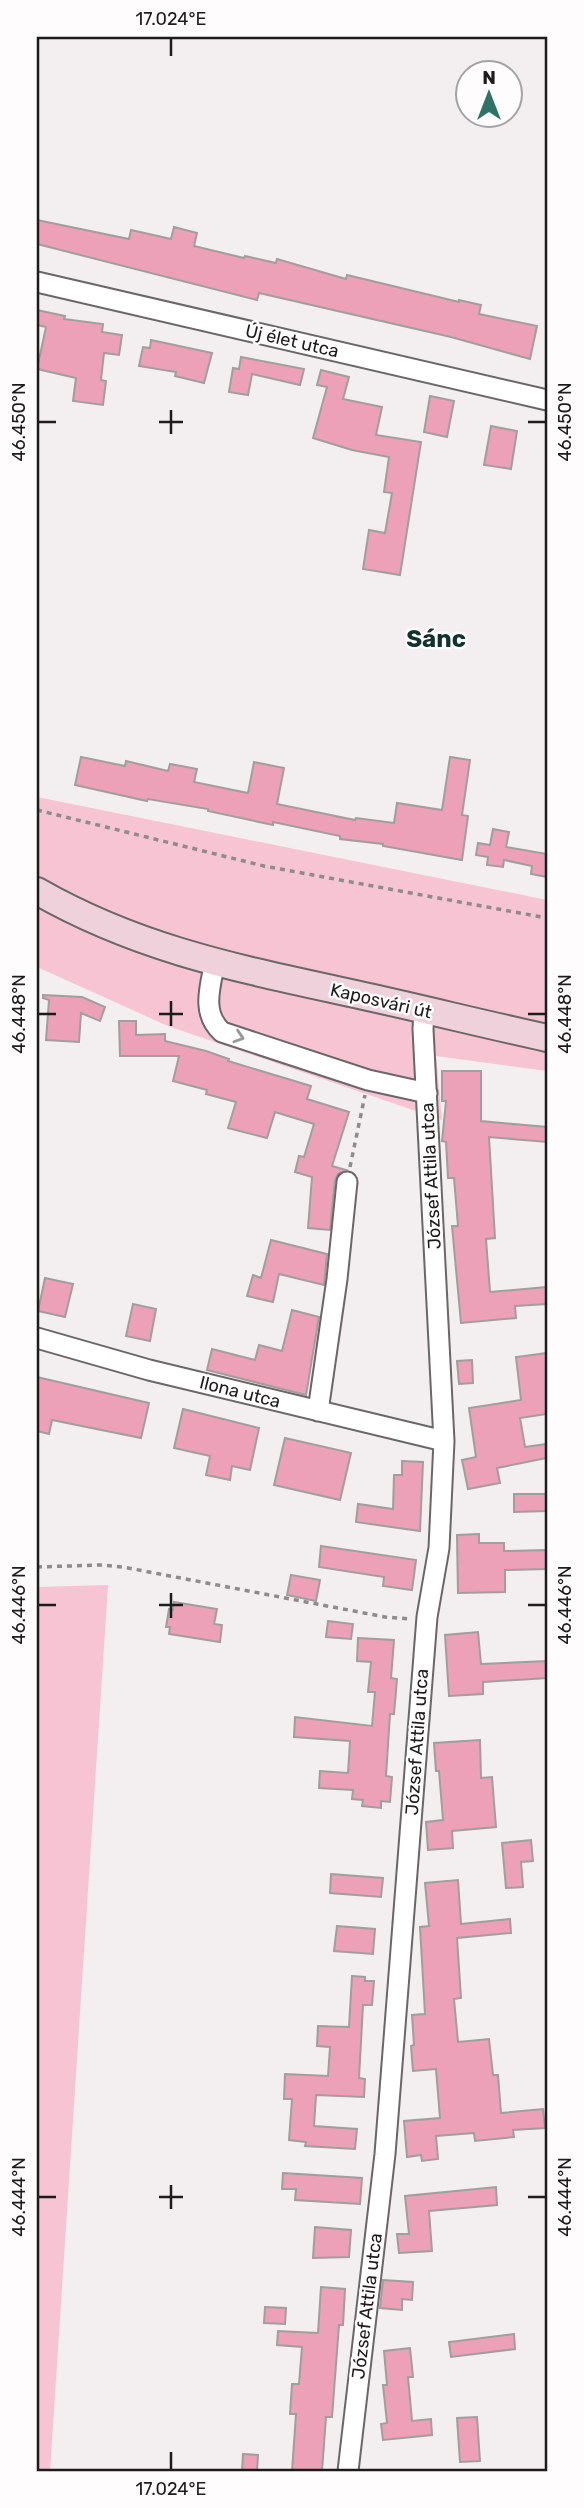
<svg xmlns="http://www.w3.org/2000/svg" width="584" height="2508" font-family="Rubik,sans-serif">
<rect width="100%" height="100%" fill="#f3eeef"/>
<!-- green -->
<path fill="#f7c4d3" d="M37,797l510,103v171l-111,-15 6,64 -274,-94 -131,-59z
M108,1585l-58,886h-13v-884z"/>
<!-- building -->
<path fill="#eca1b9" stroke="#a29d9e" stroke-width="2" d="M37,220l92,19 2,-9 40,9 3,-12 23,6 -3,13 50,12 1,-2 31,7 1,-4 69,20 1,-4 112,27v-2l22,5 -2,9 58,12 -7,33 -79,-22 -192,-44 -2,7 -220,-56z
M37,310l28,6 -1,3 39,5 -1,8 20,3 -3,20 -15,-2 -3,27 5,1 -3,24 -30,-4 3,-23 -39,-9 9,-42 -9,-2z
M151,340l61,13 -8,30 -29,-7 1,-4 -37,-6 4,-19 7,1z
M241,357l63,12 -4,16 -48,-11 -4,21 -19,-3 4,-24 6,1z
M321,370l28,7 -6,22 39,8 -6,28 45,7 -21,133 -37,-6 6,-39 16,3 7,-40 -8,-1 5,-35 -37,-7 -39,-12 14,-51 -10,-2z
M430,396l24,5 -7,36 -23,-5z
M491,426l26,5 -6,38 -27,-4z
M81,757l44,9 1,-5 42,10 2,-7 27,5 -3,13 54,11 6,-31 30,6 -7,36 78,16 1,-2 38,5 3,-20 45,7 8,-53 20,3 -8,55 6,1 -6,44 -79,-14v-2l-43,-5v-3l-67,-14v3l-65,-14v-2l-60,-10 -1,2 -72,-16z
M493,829l16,3 -3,15 41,7v23l-16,-3 1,-8 -28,-6 -1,7 -16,-2 1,-8 -12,-2 2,-12 12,2z
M43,995l39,2 23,10 -5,14 -19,-8 -2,29 -33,-2 3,-40 -6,-2z
M119,1021h17v14l29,-1v7l41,10 23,8 -1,2 83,25 -4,13 42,13 -17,54 14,4 -8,4 -3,6 -5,50 -22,-2 4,-51 -17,-5 4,-16 5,1 10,-33 -39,-12 -8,26 -39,-10 8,-26 -30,-8 1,-4 -34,-9 6,-25h-59z
M442,1071h39v50l66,6v15l-58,-5 6,101 -9,1 4,53 56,-5 1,17 -32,2 1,12 -55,5 -9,-97h6l-4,-48h-6l-2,-36 -4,-1 4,-40h-4z
M271,1240l56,14 -3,31 -45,-11 -6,28 -26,-6 6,-21 8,3z
M45,1278l28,6 -8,33 -27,-6z
M133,1304l23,5 -6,32 -24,-5z
M292,1310l27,7 -13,78 -99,-25 5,-21 43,11 4,-15 23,6z
M547,1353v61l-27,4 5,29 22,-3v14l-50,10 3,15 -32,6 -6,-29 14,-3 -7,-49 52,-8 -5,-43z
M472,1360l1,23 -14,1 -2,-23z
M37,1377l112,26 -8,35 -89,-18 -3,14 -12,-3z
M183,1409l76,19 -9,42 -18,-4 -2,14 -24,-5 4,-19 -36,-8z
M285,1438l66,15 -11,47 -66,-15z
M402,1461l21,1 -3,69 -64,-9 2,-18 35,5 1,-34h8z
M514,1494h33v17l-33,1z
M479,1534v9h25v8l43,-1v19l-42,1v22l-47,1 -1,-58z
M321,1546l95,14 -4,30 -29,-4 1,-9 -65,-10z
M291,1575l29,5 -4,21 -29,-6z
M174,1602l43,7 -3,15 8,1 -2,17 -51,-8 1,-7h-4l3,-18 4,1z
M328,1621l25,3 -2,15 -25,-2z
M478,1632l3,32 66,-3v17l-64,4v12l-34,2 -4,-61z
M358,1638l36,2 -3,38 6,1 -3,35h-4l-4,62 6,1 -2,25 -9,-1v7l-19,-2 1,-6 -11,-1 1,-9 -34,-2 1,-17 28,2 2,-32 -56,-4 1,-20 77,9 3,-34h-7l3,-30 -14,-1z
M480,1740l1,38 11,-1 4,50 -44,4 1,17 -25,2 -2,-28 17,-2 -4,-49h-3l-2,-28z
M531,1840l2,21 -12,1 2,25 -17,1 -4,-45z
M331,1874l52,4 -2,19 -51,-4z
M458,1880l3,44 49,-5 1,14 -54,5 4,60 -7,1 4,43 31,-3 4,36h5l3,38 42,-4 2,19 -32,2 1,7 -39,4 -1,-8 -38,3 2,23 -16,2 -1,-6 -14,2 -3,-36 36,-3 -4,-49 -23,2 -2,-25 3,-1 -2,-30 13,-1 -5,-87 9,-1 -4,-43z
M337,1926l38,3 -2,25 -39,-3z
M352,1976l13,1v4h9l-2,24h-9l-4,73 6,1 -1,18 -48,-2 -2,31 43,3 -2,20 -50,-3 1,-4 -17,-2 3,-41h-8l1,-25 43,2 2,-29 -13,-1 1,-20 31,1z
M283,2173l79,5 -2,26 -65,-4 1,-11h-14z
M496,2187l1,18 -68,6 3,40 -33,2 -2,-19h12l-4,-38z
M315,2227l36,3 -2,27 -36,1z
M383,2280l30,2 -1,18 -10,-1v11l-22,-2z
M321,2287l24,2 -2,36h-4l-7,92h-6l-4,54h-30l4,-57h-6l2,-30h7l3,-37 -25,-2 1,-14 40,2z
M265,2307l21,1 -1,16 -21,-1z
M514,2334l1,15 -64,8 -2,-15z
M410,2348l3,29h-5l4,44 19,-2 1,16 -49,5 -2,-16 6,-1 -4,-38h4l-3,-34z
M477,2417l3,44 -20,1 -3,-44z
M243,2454l15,1 -1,16h-15z"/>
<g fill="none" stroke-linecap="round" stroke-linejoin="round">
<!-- street casing -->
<g stroke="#6b6668" stroke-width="23">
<path id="street" d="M37,282l510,118
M215,962c-5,25 -14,51 7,70l146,48 59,13
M37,1338l112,32 295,71
M318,1411l19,-132 10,-97
M348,2471l37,-317 42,-537 12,-69 5,-107 -21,-412 1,-19"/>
</g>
<!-- secondary casing -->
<g stroke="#6b6668" stroke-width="30">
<path id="secondary" d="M37,891c103,59 204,78 318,103 64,14 128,30 192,44"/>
</g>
<!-- path -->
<path stroke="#8e8b8c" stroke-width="3.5" stroke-dasharray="5 5" stroke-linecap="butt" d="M37,810l227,56 283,52
M350,1167l15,-72
M37,1567l63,-2 23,2 262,50 26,2"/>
<!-- street -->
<use href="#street" stroke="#fff" stroke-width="19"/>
<!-- secondary -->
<use href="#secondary" stroke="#efd1dc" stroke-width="26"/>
</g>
<!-- one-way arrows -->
<defs><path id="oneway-chevron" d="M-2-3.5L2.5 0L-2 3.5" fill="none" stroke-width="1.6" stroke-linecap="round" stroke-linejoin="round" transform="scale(1.75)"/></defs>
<use stroke="#999899" href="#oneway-chevron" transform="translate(239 1037) rotate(18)"/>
<!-- ticks -->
<path fill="none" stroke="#1d1b1c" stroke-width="2.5" d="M171,38v18M171,410v24M38,422h18M159,422h24M528,422h18M171,1001v25M38,1014h18M159,1014h24M528,1014h18M171,1593v25M38,1605h18M159,1605h24M528,1605h18M171,2185v24M38,2197h18M159,2197h24M528,2197h18M171,2452v18"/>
<g text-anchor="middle" stroke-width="5" stroke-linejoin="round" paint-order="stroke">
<!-- street labels -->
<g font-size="18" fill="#1d1b1c" stroke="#fffcfd">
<text transform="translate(292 341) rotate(13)" y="6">Új élet utca</text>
<text transform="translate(381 1001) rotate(13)" y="6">Kaposvári út</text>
<text transform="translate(431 1176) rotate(-93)" y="6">József Attila utca</text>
<text transform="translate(240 1392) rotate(14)" y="6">Ilona utca</text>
<text transform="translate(417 1742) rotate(-86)" y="6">József Attila utca</text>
<text transform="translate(367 2306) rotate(-83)" y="6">József Attila utca</text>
</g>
<!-- district labels -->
<g font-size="24" font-weight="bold" fill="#12322c" stroke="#fffcfd">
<text x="436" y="647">Sánc</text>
</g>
</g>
<!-- border -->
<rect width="584" height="2508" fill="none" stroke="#fffcfd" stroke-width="77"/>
<!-- north arrow -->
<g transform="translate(489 94)"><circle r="33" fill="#fffcfd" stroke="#a5a2a3" stroke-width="2"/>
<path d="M0-5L12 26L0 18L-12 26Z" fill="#2f7366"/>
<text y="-10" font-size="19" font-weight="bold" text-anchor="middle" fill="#1d1b1c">N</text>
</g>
<rect x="38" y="38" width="508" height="2432" fill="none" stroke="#1d1b1c" stroke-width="2.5"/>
<g font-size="18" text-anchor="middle" fill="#1d1b1c">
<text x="171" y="25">17.024°E</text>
<text transform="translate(19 422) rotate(-90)" y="6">46.450°N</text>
<text transform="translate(565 422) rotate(-90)" y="6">46.450°N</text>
<text transform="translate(19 1014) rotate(-90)" y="6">46.448°N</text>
<text transform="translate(565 1014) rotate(-90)" y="6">46.448°N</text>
<text transform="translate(19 1605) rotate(-90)" y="6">46.446°N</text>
<text transform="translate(565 1605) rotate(-90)" y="6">46.446°N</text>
<text transform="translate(19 2197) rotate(-90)" y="6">46.444°N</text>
<text transform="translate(565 2197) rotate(-90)" y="6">46.444°N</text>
<text x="171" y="2495">17.024°E</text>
</g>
</svg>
